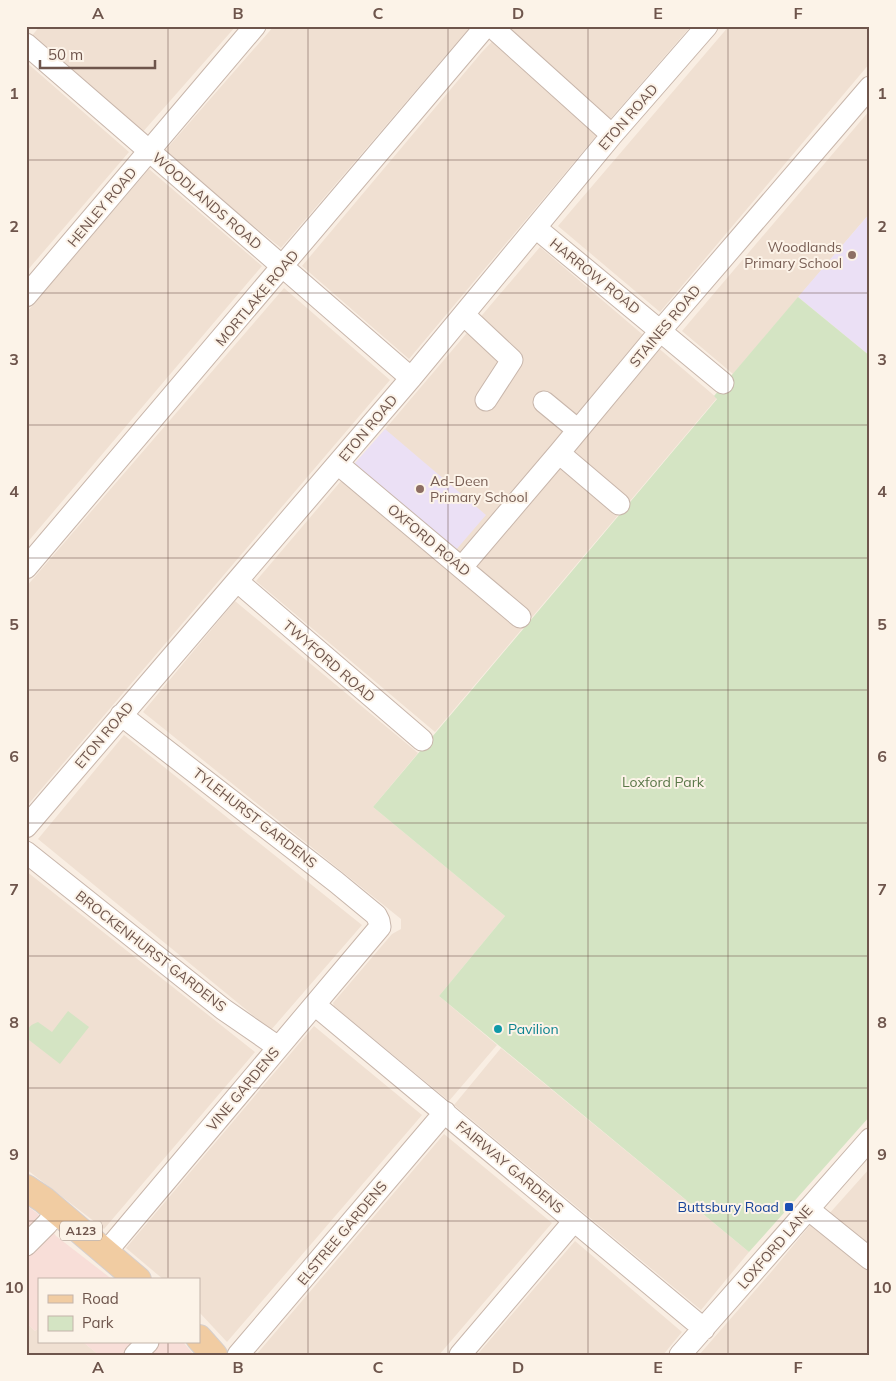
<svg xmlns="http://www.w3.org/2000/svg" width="896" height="1381" font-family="Mulish,sans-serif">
<rect width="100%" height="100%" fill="#f9eee3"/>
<!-- residential -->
<path fill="#f0e0d2" d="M40,26h196l-95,108 -111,-96z
M274,26l196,1 -189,221 -118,-95z
M507,26h184l-79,91 -203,242 -107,-93 180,-214z
M729,26h141v37l-210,249 -102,-86z
M26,62l103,90 -103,120z
M870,110v103l-137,161 -51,-43z
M149,169l113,97 -236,278v-231z
M540,247l177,151 -282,334 -179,-151z
M284,288l106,92 -364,427v-220z
M235,601l183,152 -45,54 132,109 -66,80 58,49 -48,56 -115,-95 -1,-3 59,-69 9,-5v-10l-258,-207z
M124,735l238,190 -91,105 -233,-191z
M26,871l229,181 -151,177 -78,-60z
M314,1026l108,89 -195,227 -28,-30v-32h-35l-38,-32z
M501,1048l248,204 -48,58 -247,-205z
M444,1134l108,89 -113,132h-183z
M870,1168v82l-42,-35z
M821,1212l49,40v103h-171l73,-84z
M575,1241l107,91 -19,23h-186z
M26,1322l9,9 4,-3v14h44l16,13h-73z"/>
<!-- commercial -->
<path fill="#f8ded8" d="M26,1205l12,9 18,22 57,44h-74v48l-4,3 -9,-9z
M83,1342h100l11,13h-95z"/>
<!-- education -->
<path fill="#ebe0f5" d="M870,213v143l-72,-59z
M385,429l101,86 -31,36 -101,-87z"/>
<!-- green -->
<path fill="#d4e4c3" d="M798,297l72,59v760l-121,136 -310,-256 66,-80 -132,-109 344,-408 -3,-3z
M68,1011l21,16 -29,37 -31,-24c-5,-9 0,-15 9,-18l14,10z"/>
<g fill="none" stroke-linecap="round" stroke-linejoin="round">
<!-- minor casing -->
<g stroke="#c8b6ab" stroke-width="23">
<path id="minor" d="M491,26l121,109
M26,44l385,334
M536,228l187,155
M26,296l229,-270
M464,315l48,45 -26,40
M544,402l34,28
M559,453l60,51
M338,464l182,153
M462,567l97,-114 102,-123 209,-243
M26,568l460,-542
M237,581l185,159
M26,827l385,-449 201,-243 95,-109
M26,852l197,157 55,38
M315,1005l389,324
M808,1209l62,50
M26,1245l21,-21 10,-13
M106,1252l274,-325 -1,-6 -3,-6 -40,-33 -215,-167
M135,1355l13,-13
M238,1355l207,-243
M460,1355l114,-134
M680,1355l190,-216"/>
</g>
<!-- major casing -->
<g stroke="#d6cfcd" stroke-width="28">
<path id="major" d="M26,1188l18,12 94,80
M199,1338l15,17"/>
</g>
<!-- minor -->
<use href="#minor" stroke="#fff" stroke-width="21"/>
<!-- major -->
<use href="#major" stroke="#f1cca2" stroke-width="26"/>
</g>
<!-- grid -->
<path fill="none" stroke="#6e554c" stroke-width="1" stroke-opacity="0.55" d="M168,26v1254M308,26v1329M448,26v1329M588,26v1329M728,26v1329M26,160h844M26,293h844M26,425h844M26,558h844M26,690h844M26,823h844M26,956h844M26,1088h844M26,1221h844M168,1342v13"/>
<!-- markers -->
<g fill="#8d6e63" stroke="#fcf3e8" stroke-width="2">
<circle cx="852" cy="255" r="5"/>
<circle cx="420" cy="489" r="5"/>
</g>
<circle fill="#0f9aa8" stroke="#fcf3e8" stroke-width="2" cx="498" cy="1029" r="5"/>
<rect fill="#1a4fb4" stroke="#fcf3e8" stroke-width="2" x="784" y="1202" width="10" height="10" rx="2.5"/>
<g text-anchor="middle" stroke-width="4" stroke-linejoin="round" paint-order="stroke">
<!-- shield labels -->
<rect fill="#fcf3e8" stroke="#99847b" stroke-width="1" x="60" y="1221.5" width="42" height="19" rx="4"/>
<g font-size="12" font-weight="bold" fill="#6e554c">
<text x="81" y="1235">A123</text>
</g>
<!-- street labels -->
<g font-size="14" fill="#6e554c" stroke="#fcf3e8">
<text transform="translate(628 117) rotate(-49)" y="5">ETON ROAD</text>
<text transform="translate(207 201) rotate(41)" y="5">WOODLANDS ROAD</text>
<text transform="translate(102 207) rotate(-50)" y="5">HENLEY ROAD</text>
<text transform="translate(595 276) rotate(39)" y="5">HARROW ROAD</text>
<text transform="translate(257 298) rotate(-50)" y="5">MORTLAKE ROAD</text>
<text transform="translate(665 326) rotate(-50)" y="5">STAINES ROAD</text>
<text transform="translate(368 428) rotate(-50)" y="5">ETON ROAD</text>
<text transform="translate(429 540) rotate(40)" y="5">OXFORD ROAD</text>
<text transform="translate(329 661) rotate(41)" y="5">TWYFORD ROAD</text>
<text transform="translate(104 735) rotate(-50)" y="5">ETON ROAD</text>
<text transform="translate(255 818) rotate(38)" y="5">TYLEHURST GARDENS</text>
<text transform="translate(151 951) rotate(38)" y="5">BROCKENHURST GARDENS</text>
<text transform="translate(243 1089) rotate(-50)" y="5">VINE GARDENS</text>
<text transform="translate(510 1167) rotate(40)" y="5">FAIRWAY GARDENS</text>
<text transform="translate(342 1233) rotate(-50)" y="5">ELSTREE GARDENS</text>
<text transform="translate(775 1247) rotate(-49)" y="5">LOXFORD LANE</text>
</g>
<!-- education labels -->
<g font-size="14" fill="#785e54" stroke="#fcf3e8" text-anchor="end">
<text x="842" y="252">Woodlands<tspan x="842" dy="16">Primary School</tspan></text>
<text x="430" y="486" text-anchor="start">Ad-Deen<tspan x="430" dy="16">Primary School</tspan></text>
</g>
<!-- park labels -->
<g font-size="14" fill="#5b7849" stroke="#fcf3e8">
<text x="663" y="787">Loxford Park</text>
</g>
<!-- culture labels -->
<g font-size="14" fill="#0d838f" stroke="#fcf3e8" text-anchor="start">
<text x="508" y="1034">Pavilion</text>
</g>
<!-- transit labels -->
<g font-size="14" fill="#164399" stroke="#fcf3e8" text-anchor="end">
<text x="779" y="1212">Buttsbury Road</text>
</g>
</g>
<!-- border -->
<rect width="896" height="1381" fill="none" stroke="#fcf3e8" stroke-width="55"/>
<!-- legend -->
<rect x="38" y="1278" width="162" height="65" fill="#fcf3e8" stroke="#c3b4aa"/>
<rect x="48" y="1295" width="25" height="8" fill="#f1cca2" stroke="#c3b4aa"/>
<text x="82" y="1304" font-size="15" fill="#6e554c">Road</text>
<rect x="48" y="1316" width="25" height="15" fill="#d4e4c3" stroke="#c3b4aa"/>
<text x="82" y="1328" font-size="15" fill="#6e554c">Park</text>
<!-- scale -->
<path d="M40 60v8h115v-8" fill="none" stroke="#6e554c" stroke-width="2.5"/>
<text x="48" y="60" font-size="15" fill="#6e554c" stroke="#fcf3e8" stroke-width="4" paint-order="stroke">50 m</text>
<rect x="28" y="28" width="840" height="1326" fill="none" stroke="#6e554c" stroke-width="2"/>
<g font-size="16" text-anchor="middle" font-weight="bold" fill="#6e554c">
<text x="98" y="19">A</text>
<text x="238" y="19">B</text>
<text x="378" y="19">C</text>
<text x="518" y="19">D</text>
<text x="658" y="19">E</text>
<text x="798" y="19">F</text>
<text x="14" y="99">1</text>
<text x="882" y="99">1</text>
<text x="14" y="232">2</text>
<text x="882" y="232">2</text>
<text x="14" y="365">3</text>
<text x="882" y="365">3</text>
<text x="14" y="497">4</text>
<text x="882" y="497">4</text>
<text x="14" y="630">5</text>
<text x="882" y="630">5</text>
<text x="14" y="762">6</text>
<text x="882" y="762">6</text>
<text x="14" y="895">7</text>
<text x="882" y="895">7</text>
<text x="14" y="1028">8</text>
<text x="882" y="1028">8</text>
<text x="14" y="1160">9</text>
<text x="882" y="1160">9</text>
<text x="14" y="1293">10</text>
<text x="882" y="1293">10</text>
<text x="98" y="1373">A</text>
<text x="238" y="1373">B</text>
<text x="378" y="1373">C</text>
<text x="518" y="1373">D</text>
<text x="658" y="1373">E</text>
<text x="798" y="1373">F</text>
</g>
</svg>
